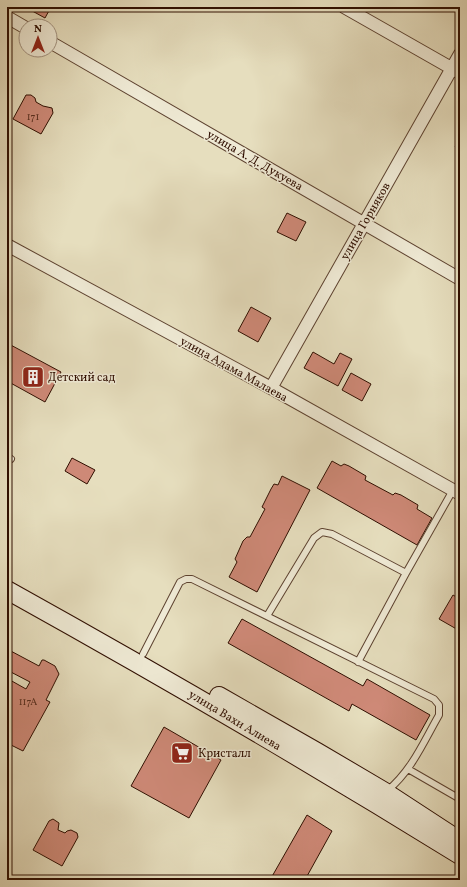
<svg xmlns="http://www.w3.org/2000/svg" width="467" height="887" font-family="Vollkorn,serif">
<rect width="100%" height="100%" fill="#e6debe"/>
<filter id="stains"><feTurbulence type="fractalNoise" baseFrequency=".005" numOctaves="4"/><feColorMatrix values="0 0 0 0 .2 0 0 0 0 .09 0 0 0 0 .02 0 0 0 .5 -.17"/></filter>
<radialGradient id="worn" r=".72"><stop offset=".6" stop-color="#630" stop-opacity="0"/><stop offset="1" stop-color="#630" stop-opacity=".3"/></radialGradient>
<!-- building -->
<path fill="#ce8977" stroke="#2f0e00" d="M25,7h26l-6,11z
M26,95h5l4,3 1,4 7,4 9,2 1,5 -12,21 -28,-15z
M460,140v10l-5,-3z
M287,213l19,9 -10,19 -19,-9z
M251,307l20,11 -13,24 -20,-11z
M7,343l54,29 -16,30 -38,-21z
M313,352l21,12 6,-11 12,6 -14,27 -34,-18z
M351,373l20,11 -9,17 -20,-11z
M72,458l23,12 -8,14 -22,-13z
M332,461l9,5 3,-2 5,2 17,10 -1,4 28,15 2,-2 6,2 17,10 -1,4 15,9 -15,27 -100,-57z
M282,476l28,14 -53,102 -28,-15 8,-15 -2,-3 8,-18 4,-4h3l15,-28 -3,-2 9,-18 3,-5 4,1z
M453,595l7,4v32l-21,-12z
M242,619l121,67 4,-7 63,36 -14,25 -64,-36 -3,7 -121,-68z
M7,649l32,17 3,-6h2l11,6 4,8 -13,26 4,2 -27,49 -16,-8v-57l3,-6 16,9 4,-7 -23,-12z
M164,727l57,33 -32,58 -58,-32z
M307,815l25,16 -26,47 4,2h-40z
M53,819l6,4 -1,7 7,3 2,-2 4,-1 6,3 1,4 -16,29 -29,-16 16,-29z"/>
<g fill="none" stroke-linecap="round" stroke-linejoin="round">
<!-- lane casing -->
<g stroke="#5d4230" stroke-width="8">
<path id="lane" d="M7,457l4,2
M267,616l47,-78 8,-6 10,2 74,39
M143,654l37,-72 6,-3h6l242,120 5,6v10c-16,28 -27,55 -52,76
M358,662l48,-89 47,-83
M408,769l52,30"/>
</g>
<!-- street casing -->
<g stroke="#5d4230" stroke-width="14">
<path id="street" d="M344,7l116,66
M7,17l19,11
M50,42l410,237
M7,245l264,143 189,106
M271,388l189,-334"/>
</g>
<!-- secondary casing -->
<g stroke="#2f0e00" stroke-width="20">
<path id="secondary" d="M7,590c153,85 304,173 453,265
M219,696l98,56 68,40 75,49"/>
</g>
<!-- lane -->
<use href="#lane" stroke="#efead5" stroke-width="6"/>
<!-- street -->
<use href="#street" stroke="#efead5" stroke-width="12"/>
<!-- secondary -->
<use href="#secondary" stroke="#efead5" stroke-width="18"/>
</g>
<!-- icons -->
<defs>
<g id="building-square" transform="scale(1.15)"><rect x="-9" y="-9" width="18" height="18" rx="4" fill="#8f2418" stroke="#efead5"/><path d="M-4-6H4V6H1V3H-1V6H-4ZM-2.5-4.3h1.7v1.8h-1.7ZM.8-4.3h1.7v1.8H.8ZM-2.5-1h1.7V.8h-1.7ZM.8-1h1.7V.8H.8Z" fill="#fff"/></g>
<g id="supermarket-square" transform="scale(1.15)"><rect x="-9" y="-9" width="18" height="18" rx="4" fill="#8f2418" stroke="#efead5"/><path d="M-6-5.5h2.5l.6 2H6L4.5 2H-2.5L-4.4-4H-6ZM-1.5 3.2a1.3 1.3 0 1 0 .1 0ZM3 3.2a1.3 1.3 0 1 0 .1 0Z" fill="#fff"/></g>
</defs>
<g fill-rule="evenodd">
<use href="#building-square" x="33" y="377"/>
<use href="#supermarket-square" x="182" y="753"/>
</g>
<g text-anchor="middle" stroke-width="3" stroke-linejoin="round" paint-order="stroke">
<!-- number labels -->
<g font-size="10" fill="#572d1e">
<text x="33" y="120">171</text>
<text x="28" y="705">117А</text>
</g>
<!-- street labels -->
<g font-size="12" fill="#2f0e00" stroke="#efead5">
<text transform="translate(255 160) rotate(30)" y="4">улица А. Д. Дукуева</text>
<text transform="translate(365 221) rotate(-60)" y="4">улица Горняков</text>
<text transform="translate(234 369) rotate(29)" y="4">улица Адама Малаева</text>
<text transform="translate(235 720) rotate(31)" y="4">улица Вахи Алиева</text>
</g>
<!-- poi labels -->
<g font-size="12" fill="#2f0e00" stroke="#efead5" text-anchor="start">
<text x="48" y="381">Детский сад</text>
<text x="198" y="757">Кристалл</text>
</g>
</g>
<!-- margin -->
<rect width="467" height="887" fill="none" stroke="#e6debe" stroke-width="24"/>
<rect x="8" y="8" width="451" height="871" fill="none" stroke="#2f0e00" stroke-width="2"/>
<rect x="12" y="12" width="443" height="863" fill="none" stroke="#2f0e00"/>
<!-- north arrow -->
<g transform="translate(38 38)"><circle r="19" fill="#efead5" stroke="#a29280"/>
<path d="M0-3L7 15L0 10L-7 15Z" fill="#8f2418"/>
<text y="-6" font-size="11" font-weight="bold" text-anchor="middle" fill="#2f0e00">N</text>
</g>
<rect width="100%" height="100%" filter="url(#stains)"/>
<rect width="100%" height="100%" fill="url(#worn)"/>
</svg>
